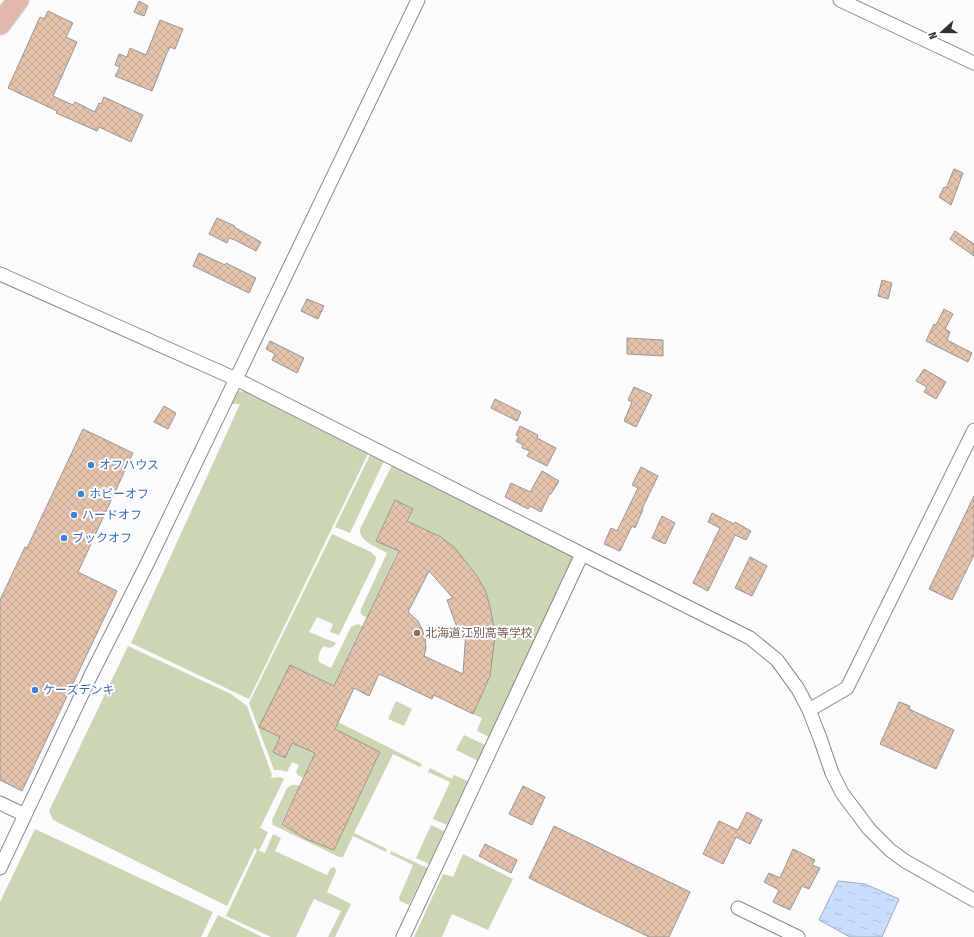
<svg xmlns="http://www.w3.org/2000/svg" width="974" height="937" font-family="'Fira Sans Condensed','Noto Sans JP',sans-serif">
<defs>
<pattern id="water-ripples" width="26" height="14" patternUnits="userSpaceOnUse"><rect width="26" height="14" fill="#c9ddfc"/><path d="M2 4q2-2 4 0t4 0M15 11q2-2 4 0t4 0" fill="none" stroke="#adbed9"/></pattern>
<pattern id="building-cross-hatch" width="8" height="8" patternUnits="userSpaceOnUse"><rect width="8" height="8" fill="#e4c3ad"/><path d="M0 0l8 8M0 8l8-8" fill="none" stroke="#c4a895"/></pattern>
</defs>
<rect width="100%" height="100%" fill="#fbfbfe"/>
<!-- green -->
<path fill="#ccd6b4" d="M239,391l7,1 122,62 -119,245 -118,-56 109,-239h-11l4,-8z
M370,455l14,6 -34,72 -15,-6z
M392,465l179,91 2,5 -84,176 -10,-5 -2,-2 5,-12 -9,-4 22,-78 -4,-25 -5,-19 -9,-16 -22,-28 -14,-11 -34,-16 6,-12 -18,-8 -19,39 22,11 -31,66c-5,-1 -7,-3 -6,-8l26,-56c-10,-6 -28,-11 -27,-24z
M332,534l39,18 5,5 -1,5 -36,73 -9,-3 3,-8 -16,-7 -8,15 27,11c-3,5 -6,6 -12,3 -4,4 -7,11 -5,16l12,6 20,-41 7,-3 4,2 -25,53 2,2 -3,6 -46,-22 -30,62 20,10 -7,15 12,6 7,-15 11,5 25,-23 -25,53 -5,-3 -2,-3 3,-7 -7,-3 -5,10 -7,-2h-6l-25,-67z
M128,646l103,48 16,12 25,69 -1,3 9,-1 4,2 -24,49 8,4 -9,19 6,2 8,-19 8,4 -6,13 52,24 4,-7 3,-1 1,1 1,3 -9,21 24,12 -16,33h-7l13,-26 -27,-12 -18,38h-25l-45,-21 31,-66 -2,-2 -28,58 -174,-86 -4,-9z
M396,701l16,8 -8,17 -16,-7z
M338,722l84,42 -2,3 -27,-13 -39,79 33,16 -1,3 -33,-16 -10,21h-4l-66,-32 -1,-5 15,-32c5,-4 7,-4 13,-2l-19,38 25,15 28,11 46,-98 -45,-22z
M464,735l21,10 -7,16 -22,-11z
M430,768l22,11 2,-4 14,6 -21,44 -14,-6 17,-37 -22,-10z
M431,825l13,6 -15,33 -13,-6z
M35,829l178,83 -12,25h-201v-35z
M391,851l36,17 -18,37 -9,-4 -1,-3 14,-33 -23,-11z
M463,854l50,25 -25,51 -36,-16 -10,23h-28l29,-63 10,3z
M218,915l44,22h-55z"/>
<!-- water -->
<path fill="url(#water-ripples)" stroke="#9caac0" d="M838,881l27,3 34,15 -17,38h-32l-31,-17z"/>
<!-- building -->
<path fill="url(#building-cross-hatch)" stroke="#989492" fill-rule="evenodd" d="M139,1l9,5 -4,10 -10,-4z
M48,11l25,12 -7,14 11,5 -24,54 20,9 2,-3 20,10 4,-9 2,1 3,-7 39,18 -12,27 -32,-15 -2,4 -41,-18 1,-2 -49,-23 32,-71 4,2z
M160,20l23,9 -8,20 -5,-2 -3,6 -15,38 -37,-15 5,-9 -5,-2 4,-11 8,3 3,-9 16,7z
M954,169l9,4 -12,32 -12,-8 5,-10 2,1z
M217,218l18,8 -1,1 27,15 -5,9 -21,-11 -6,-2 -2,5 -18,-9z
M955,231l19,13v12l-24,-17z
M199,253l26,12 1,-2 30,15 -7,15 -56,-27z
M882,280l10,3 -4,16 -10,-3z
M307,299l17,7 -6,13 -17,-8z
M944,309l9,5 -8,15 5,3 -3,8 25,13 -4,9 -42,-21 8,-17 2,1z
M627,338l36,2v16l-36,-2z
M270,341l34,17 -7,15 -25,-13 3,-6 -9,-5z
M924,369l22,13 -10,17 -12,-7 3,-5 -11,-6z
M634,387l18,8 -16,32 -12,-6 8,-19 -4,-2z
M495,399l26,13 -4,9 -26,-13z
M164,406l12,7 -8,16 -14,-7z
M520,426l18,9 -1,3 19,10 -9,18 -20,-10 3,-5 -8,-3 1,-3 -7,-4 3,-5 -3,-1z
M83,429l50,24 -55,119 39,19 -95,200 -22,-11v-180l25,-53 2,1z
M641,467l17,9 -16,33h1l-8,19 -3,-2 -12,25 -16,-7 7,-16 6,3 21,-43 -6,-3z
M542,471l17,10 -8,13 -1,-1 -9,19 -11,-6 -2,3 -23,-12 6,-14 19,9z
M974,496v59l-22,45 -23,-11z
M395,500l18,9 -6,12 34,16 14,11 22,28 9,16 5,19 4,25 -5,40 -17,38 -39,-19 -2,4 -53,-25 -10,22 -15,-8 -19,41 45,23 -46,98 -28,-11 -24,-15 33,-71 -23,-10 -7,15 -12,-6 7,-15 -21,-10 31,-62 44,21 65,-135 -23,-10zM429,571l24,27 -6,2 12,33 7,-3 -3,44 -39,-18 2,-8 -1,-10 -3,-9 -4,-8 -10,-9z
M712,513l22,11 1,-2 16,9 -5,9 -11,-5 -27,56 -15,-8 27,-55 -12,-6z
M662,516l13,7 -10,21 -13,-6z
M750,557l17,9 -15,30 -17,-8z
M899,702l11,4 -1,3 45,21 -18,39 -56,-25z
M523,786l22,11 -13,28 -23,-11z
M747,812l15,8 -12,24 -14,-7 -13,27 -20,-10 16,-33 19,9z
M554,826l136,66 -21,45h-20l-120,-59z
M485,844l32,16 -6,13 -32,-17z
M793,849l22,11 -3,5 8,3 -11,21 -7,-3 -12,24 -17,-8 6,-12 -15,-8 5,-9 11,5z"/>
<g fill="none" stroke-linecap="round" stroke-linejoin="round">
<!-- street casing -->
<g stroke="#88898c" stroke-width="15">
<path id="street" d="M840,0l134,63
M0,274l236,105 346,175 168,84 27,22 21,29 11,21 11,28 12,35 10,20 27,36 21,21 15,11 69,39
M809,710l38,-22 127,-258
M0,803l25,12
M0,868l91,-193 57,-113 270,-562
M738,908l60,29
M403,937l179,-383"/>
</g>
<!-- primary casing -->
<g stroke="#d6d6d6" stroke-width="23">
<path id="primary" d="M0,24l18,-24"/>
</g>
<!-- street -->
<use href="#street" stroke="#fff" stroke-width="13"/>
<!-- primary -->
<use href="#primary" stroke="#e4b7ad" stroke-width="21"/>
</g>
<!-- markers -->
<g fill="#3f7fe0" stroke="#fff" stroke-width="1.5">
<circle cx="91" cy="465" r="4"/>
<circle cx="81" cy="494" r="4"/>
<circle cx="74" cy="515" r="4"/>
<circle cx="64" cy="538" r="4"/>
<circle cx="35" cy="690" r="4"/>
</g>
<circle fill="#8d6e63" stroke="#fff" stroke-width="1.5" cx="417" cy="633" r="4"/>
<g text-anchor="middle" stroke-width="4" stroke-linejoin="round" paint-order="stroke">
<!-- shop labels -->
<g font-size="12" fill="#366cbe" stroke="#fff" text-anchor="start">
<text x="99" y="469">オフハウス</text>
<text x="89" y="498">ホビーオフ</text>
<text x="82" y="519">ハードオフ</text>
<text x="72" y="542">ブックオフ</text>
<text x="43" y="694">ケーズデンキ</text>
</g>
<!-- education labels -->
<g font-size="12" fill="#785e54" stroke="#fff" text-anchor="start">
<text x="425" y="637">北海道江別高等学校</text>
</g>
</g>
<!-- north arrow -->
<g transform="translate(942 32) rotate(249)" stroke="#ffffff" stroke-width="3" paint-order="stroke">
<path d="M0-3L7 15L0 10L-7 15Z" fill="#323234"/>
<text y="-6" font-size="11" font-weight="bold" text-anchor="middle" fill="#323234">N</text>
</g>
</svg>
